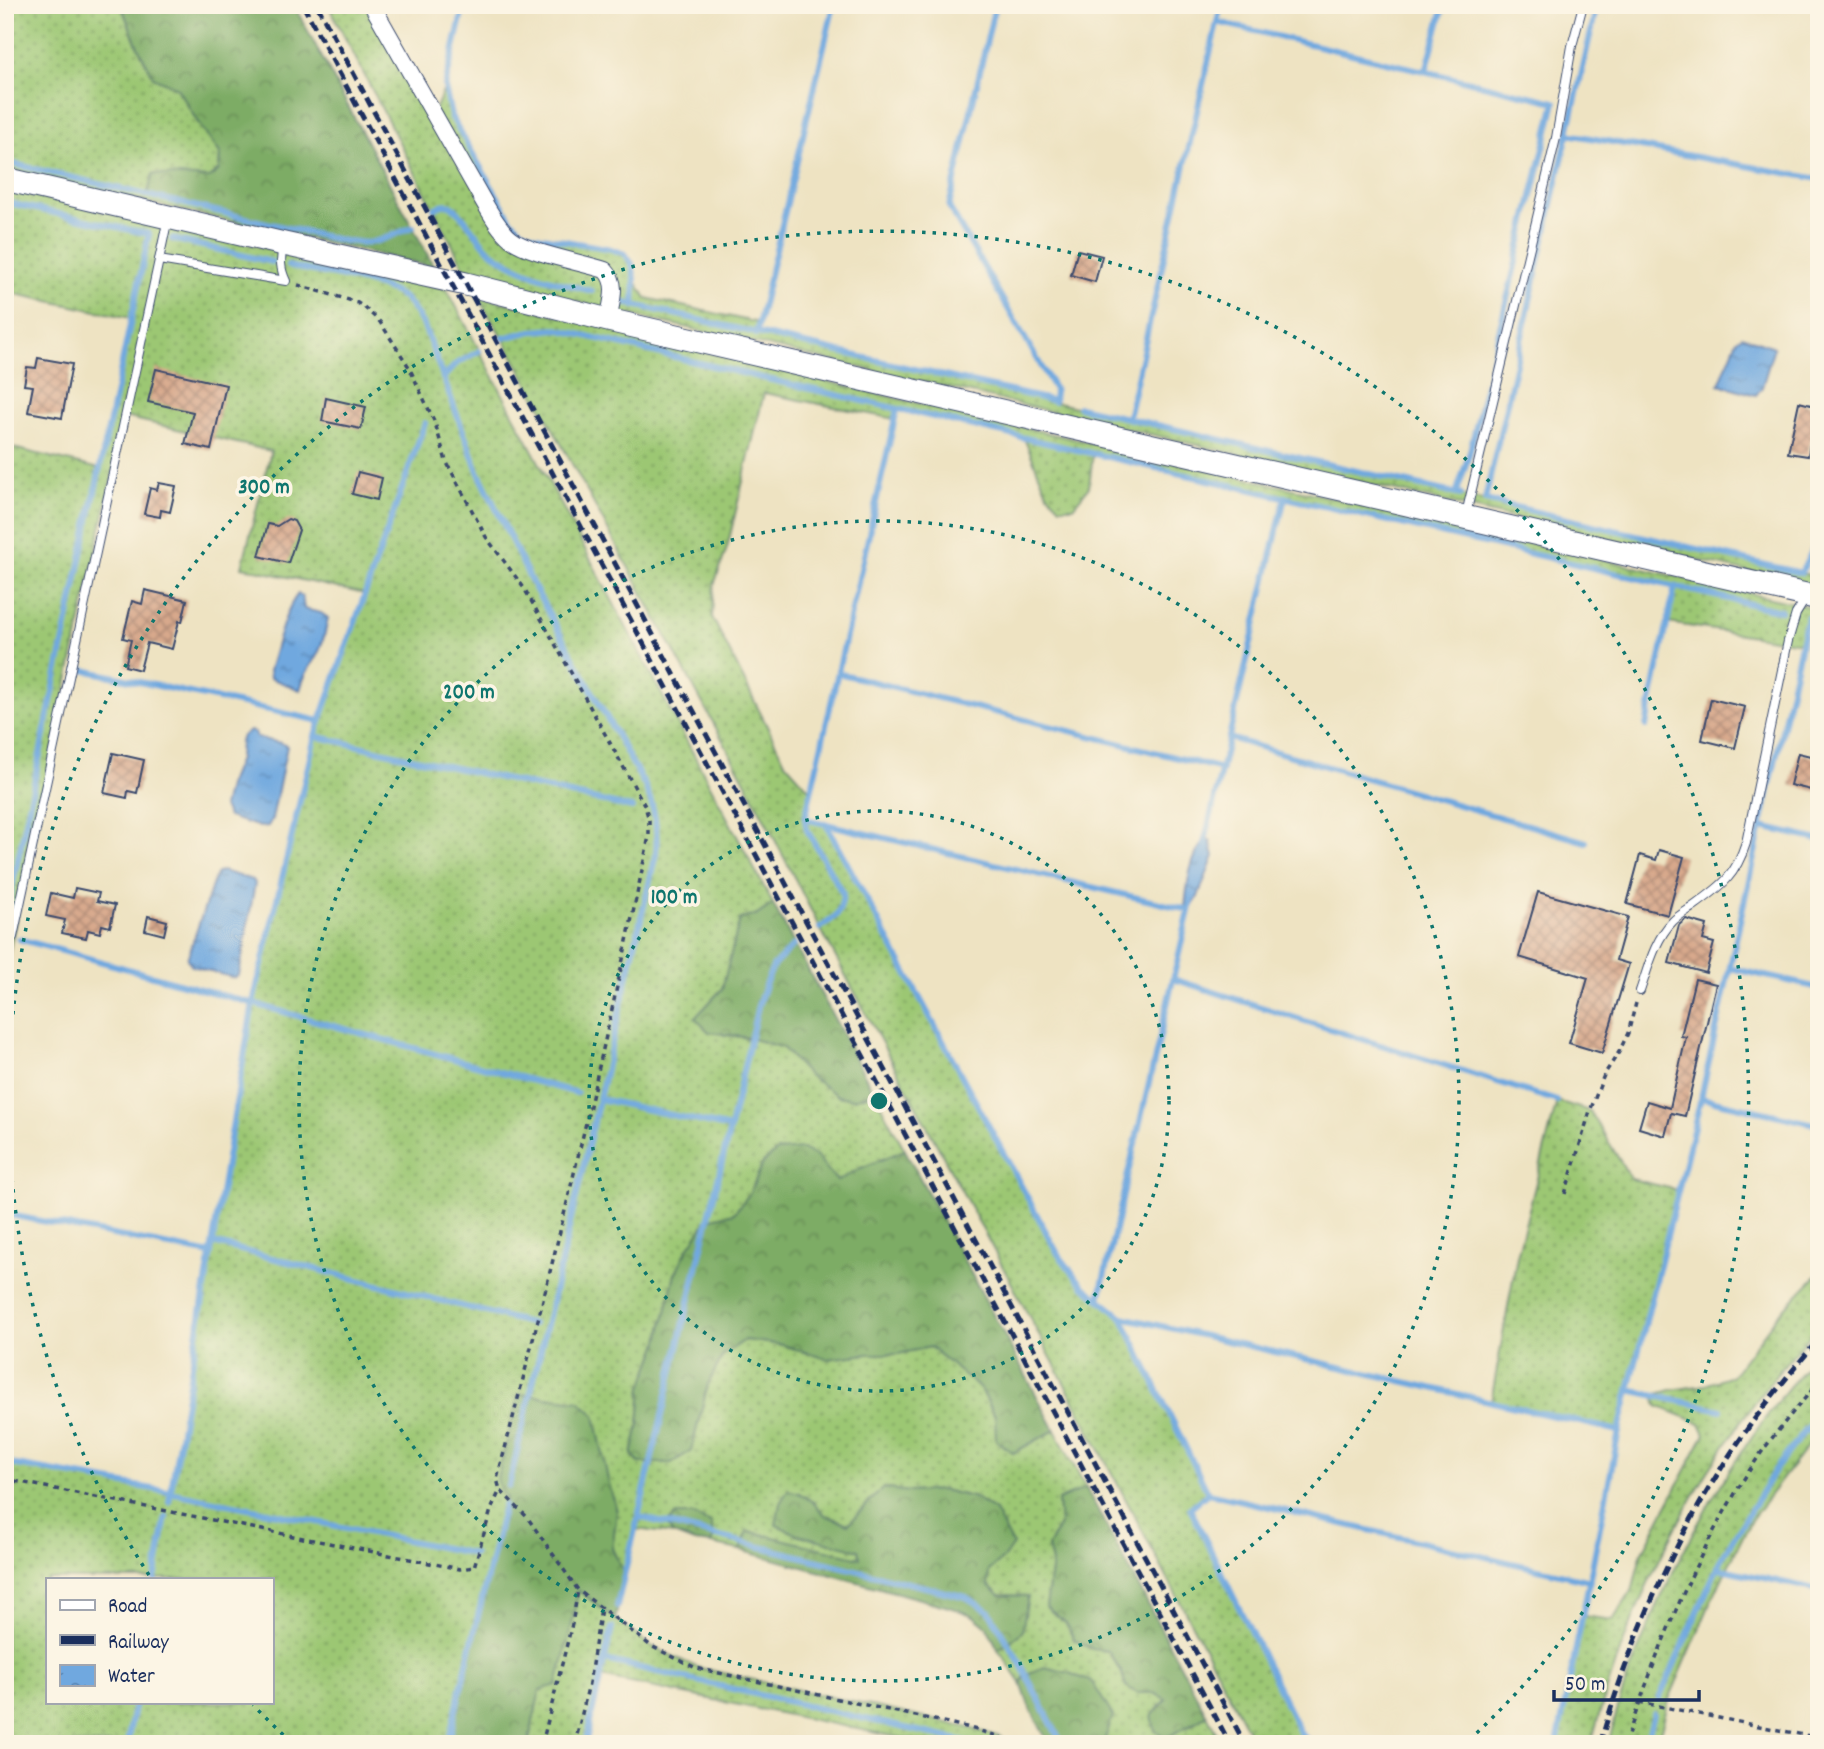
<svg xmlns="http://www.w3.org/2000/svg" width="1824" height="1749" viewBox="0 0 1824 1749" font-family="Dekko,sans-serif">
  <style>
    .grass { fill: url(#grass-dots); stroke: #5c7b68; stroke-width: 2; fill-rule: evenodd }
    .forest { fill: url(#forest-crowns); stroke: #4c6e62; stroke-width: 2 }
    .water { fill: url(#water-ripples); stroke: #466c9e; stroke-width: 2 }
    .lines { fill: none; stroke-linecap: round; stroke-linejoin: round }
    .stream { stroke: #70a8df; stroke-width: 6 }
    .building { fill: url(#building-cross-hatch) }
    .lane-casing { stroke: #3b4a6d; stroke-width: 10 }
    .street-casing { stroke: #3b4a6d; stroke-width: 18 }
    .secondary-casing { stroke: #3b4a6d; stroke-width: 25 }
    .path { stroke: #3b4a6d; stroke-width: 3.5; stroke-dasharray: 5 5; stroke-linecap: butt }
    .lane { stroke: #fff; stroke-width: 8 }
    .street { stroke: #fff; stroke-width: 16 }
    .secondary { stroke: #fff; stroke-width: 23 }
    .rail { stroke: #1b2f5e; stroke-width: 5; stroke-dasharray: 10 5; stroke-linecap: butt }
    .ring { fill: none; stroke: #0f766e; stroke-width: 3.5; stroke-dasharray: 3.5 7 }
    .centre { fill: #0f766e; stroke: #fcf5e5; stroke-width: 3.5 }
    .ring-label { font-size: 21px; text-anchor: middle; font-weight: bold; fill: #0f766e; stroke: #fcf5e5; stroke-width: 7; stroke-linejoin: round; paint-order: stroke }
  </style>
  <defs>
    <pattern id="grass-dots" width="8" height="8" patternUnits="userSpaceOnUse" patternTransform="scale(1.75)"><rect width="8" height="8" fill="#9cc773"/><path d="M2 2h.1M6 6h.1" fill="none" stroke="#7ea262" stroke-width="1.8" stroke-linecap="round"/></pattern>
    <pattern id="forest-crowns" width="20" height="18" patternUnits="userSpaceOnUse" patternTransform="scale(1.75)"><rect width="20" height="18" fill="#7dac65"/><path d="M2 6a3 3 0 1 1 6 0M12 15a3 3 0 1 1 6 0" fill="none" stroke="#668c56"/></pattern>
    <pattern id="water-ripples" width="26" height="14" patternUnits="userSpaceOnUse" patternTransform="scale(1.75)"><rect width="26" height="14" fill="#70a8df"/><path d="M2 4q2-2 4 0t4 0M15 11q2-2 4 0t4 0" fill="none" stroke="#5b89b8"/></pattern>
    <pattern id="building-cross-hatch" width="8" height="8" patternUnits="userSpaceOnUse" patternTransform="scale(1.75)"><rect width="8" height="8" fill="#d8a98c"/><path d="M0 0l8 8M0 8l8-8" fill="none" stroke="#ae8a76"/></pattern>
  </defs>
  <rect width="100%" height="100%" fill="#fcf5e5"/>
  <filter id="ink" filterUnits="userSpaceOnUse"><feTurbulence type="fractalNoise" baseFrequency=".0143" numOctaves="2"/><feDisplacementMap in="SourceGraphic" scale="14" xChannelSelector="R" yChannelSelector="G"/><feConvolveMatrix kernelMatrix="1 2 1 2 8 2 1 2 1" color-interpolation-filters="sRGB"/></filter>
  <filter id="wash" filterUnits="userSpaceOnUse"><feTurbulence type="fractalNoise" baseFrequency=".00686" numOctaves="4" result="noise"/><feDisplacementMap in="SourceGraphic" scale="28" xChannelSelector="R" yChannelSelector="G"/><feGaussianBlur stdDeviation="1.57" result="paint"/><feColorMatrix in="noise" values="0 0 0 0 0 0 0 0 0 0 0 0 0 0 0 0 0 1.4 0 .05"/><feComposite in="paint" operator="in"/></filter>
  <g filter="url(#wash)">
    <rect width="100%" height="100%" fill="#eee3c2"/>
    <g class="grass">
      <path d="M5,5H121L138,47L177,88L200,126L220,153L219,170L209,178L237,216L235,222L5,170Z"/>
      <path d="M328,5H372L434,112L445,87L451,116L511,220L522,230L536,236L611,249L625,254L632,264L635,280L646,298L759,323L757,334L1814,576L1819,566V588L610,310L467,273Z"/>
      <path d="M5,189L447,289L773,904L757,915L740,919L722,989L695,1018L724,1035L750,1038L783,1048L808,1075L853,1099L874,1093L905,1150L861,1168L836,1182L817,1157L763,1163L750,1193L734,1213L688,1248L675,1274L658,1345L642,1387L639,1425L632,1455L639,1463H671L691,1451L708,1384L723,1355L745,1340L783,1345L827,1359L868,1354H898L930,1347L981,1389L1013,1453L1055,1430L1086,1488L1058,1500L1060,1525L1048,1546L1052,1563L1046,1607L1066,1623L1074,1640L1093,1649L1108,1651L1121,1671L1126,1686L1137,1693H1154L1166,1699L1187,1728L1207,1715L1222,1744H1103C1110,1722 1103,1701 1091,1682L1026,1674L1021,1683L998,1649L1008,1643L1028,1596L999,1595L988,1585L989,1571L1003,1559L995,1511L975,1498L943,1490L909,1492L883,1488L848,1524L825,1515L813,1502L799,1493L860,1550V1559L748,1531L740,1550L711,1544L714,1536L667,1524L673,1534L636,1529L625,1575L612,1549L617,1511L608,1480L579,1401L520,1394L506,1497L448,1744H5V1463L170,1492L253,1003L315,736L365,594L242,567L271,451L125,417L5,971V446L100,469L131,318L5,292ZM47,1579H271V1702H47Z"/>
      <path d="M477,296L899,399L1819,609V620L1807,618L1801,643L1667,623L1674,586L1093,453L1089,487L1073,507H1060L1047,493L1024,438L897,409L895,419L764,393L727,548L714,585L712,617L785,762L811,791L805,818L826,824L1058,1254L1084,1287L1122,1317L1208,1493L1190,1509L1301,1734L1313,1744H1255L1012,1284L820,928L746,783L541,407L503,338Z"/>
      <path d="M1557,1101L1590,1111L1631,1179L1678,1190L1619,1431L1491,1402L1517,1256Z"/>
      <path d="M1819,1273V1326C1712,1439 1630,1593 1591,1744H1557L1583,1616L1613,1620L1632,1591L1641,1555L1705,1434L1700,1423L1657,1406L1654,1395L1671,1390L1705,1385L1732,1376L1777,1316Z"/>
      <path d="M1819,1352V1431L1751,1520L1712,1599L1670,1697L1657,1744H1608C1614,1723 1619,1702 1626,1682C1671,1562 1732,1448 1819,1352Z"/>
      <path d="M578,1590L651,1646L696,1667L966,1727L1001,1737L1004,1744H931L601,1677L585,1744H528L540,1689L557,1684L572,1624Z"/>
    </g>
    <g class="forest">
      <path d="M121,5H294L434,267L235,222L237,216L147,195L153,174L209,178L219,170L220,153L200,126L177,88L153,77L138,47Z"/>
      <path d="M773,904L874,1093L853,1099L838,1096L808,1075L783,1048L750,1038L709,1032L695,1018L722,989L740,919L757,915Z"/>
      <path d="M803,1149L817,1157L837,1181L861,1168L905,1150L1055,1430L1013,1453L996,1440L995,1415L981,1389L930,1347L898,1354H868L827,1359L783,1345L745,1340L723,1355L708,1384L691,1451L671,1463H639L632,1455L639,1425L642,1387L658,1345L675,1274L688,1248L708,1219L734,1213L750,1193L763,1163L777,1151Z"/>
      <path d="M519,1394L579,1401L595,1415L608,1480L617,1512L612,1549L625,1575L615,1619L578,1590L572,1624L557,1685L540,1690L528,1744H448L506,1497L500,1490L497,1479Z"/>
      <path d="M883,1488L909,1492L943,1490L975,1498L995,1511L1013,1545L1003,1559L989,1571L988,1585L1000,1595L1028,1596L1022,1632L1008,1643L998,1649L987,1627L972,1615L949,1607L740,1550L748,1531L860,1558L859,1550L799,1535L776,1525L780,1503L788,1490L799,1493L813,1502L825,1515L848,1524Z"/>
      <path d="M1086,1488L1207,1715L1166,1738L1155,1731L1152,1716L1166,1699L1154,1693H1137L1126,1686L1121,1671L1108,1651L1093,1649L1074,1640L1066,1623L1046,1607L1052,1563L1048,1547L1060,1525L1058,1500Z"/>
      <path d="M676,1515H693L711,1523L714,1536L711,1544L694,1542L673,1534L667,1524Z"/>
      <path d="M1045,1667L1069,1673L1092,1682L1113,1716L1103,1744H1049L1029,1706L1021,1683L1026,1674Z"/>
    </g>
    <g class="water">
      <path d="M1742,336L1774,347L1762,387L1756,395L1719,384L1737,340Z"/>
      <path d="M298,594L302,596L304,609L321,613L328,618C326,629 321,651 314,660C307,672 304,676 300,690L270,678L269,670C276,650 284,610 298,594Z"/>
      <path d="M250,731L255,732L257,738L281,743L287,746L272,819L268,826L260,827L228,817L223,807L228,786L239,759L240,742L242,736Z"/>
      <path d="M1206,839L1210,840L1214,856L1197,899L1189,910L1185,909C1187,885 1189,858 1206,839Z"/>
      <path d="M222,871L252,880L255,883L239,975L234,978L192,966L187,959L216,874Z"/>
    </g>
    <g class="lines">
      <g class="stream">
        <path d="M464,5L445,87L451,116L511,220L522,230L536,236L611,249L625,254L632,264L635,280L634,306"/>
        <path d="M1597,5L1485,500L1801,573L1819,537"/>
        <path d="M1217,22L1555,102L1469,455L1456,494"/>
        <path d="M1426,71L1444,5"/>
        <path d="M1568,134L1819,179"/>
        <path d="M5,162L344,241C352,241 361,243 368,243C384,241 398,232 413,227"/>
        <path d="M434,209C439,206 444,203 449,205C460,207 479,243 492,252C521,274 558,282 592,291"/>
        <path d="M172,239L272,262"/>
        <path d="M288,266C315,272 386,282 405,299C413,307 418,317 424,326L478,471L533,585L645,786C655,809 658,828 656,854L509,1486"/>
        <path d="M621,302L1054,401L1055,390L949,207L995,5"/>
        <path d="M756,334L834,5"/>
        <path d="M503,338L532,331L557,329L767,379L1781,611"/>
        <path d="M443,378L456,364L479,351"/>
        <path d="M1079,407L1461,495"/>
        <path d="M1128,418L1221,5"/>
        <path d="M79,669L320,721"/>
        <path d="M838,673L1222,769"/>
        <path d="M1646,726L1675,586"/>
        <path d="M315,736L632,808"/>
        <path d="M1229,738L1586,842"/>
        <path d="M805,819L1189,910"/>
        <path d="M826,824L1058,1254L1084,1287L1122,1317L1208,1493L1190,1508L1301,1734L1313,1744"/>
        <path d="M1762,827L1819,840"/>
        <path d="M1204,844L1285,497"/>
        <path d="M5,921L149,234L9,203"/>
        <path d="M820,928C836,917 841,914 843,894L807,830L805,819L897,409"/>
        <path d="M19,939L577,1093"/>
        <path d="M1730,968L1819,988"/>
        <path d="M1173,979L1557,1101"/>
        <path d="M1701,1098L1819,1125"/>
        <path d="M600,1099L730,1128L617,1606"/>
        <path d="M730,1128L758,1006L766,982L774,965L794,945"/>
        <path d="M5,1214L211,1254"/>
        <path d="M213,1243L533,1324"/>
        <path d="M1099,1299L1191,902"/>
        <path d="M1122,1317L1619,1431"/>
        <path d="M1629,1390L1721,1410"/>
        <path d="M1804,1430L1819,1433"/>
        <path d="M5,1463L170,1492L474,1554"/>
        <path d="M1208,1493L1590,1581"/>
        <path d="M169,1502L253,1003L315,736L425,423"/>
        <path d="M639,1517L966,1597L989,1611L1019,1661L1062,1744"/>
        <path d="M1717,1568L1819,1590"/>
        <path d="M155,1579L166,1516"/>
        <path d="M605,1660L976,1744"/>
        <path d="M1659,1699L1721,1559L1775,1470L1819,1412"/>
        <path d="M127,1744L135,1702"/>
        <path d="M448,1744L504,1505"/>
        <path d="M585,1744L612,1628"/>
        <path d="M1557,1744L1619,1431L1701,1098L1807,617L1819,620"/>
        <path d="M1646,1744L1654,1714"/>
      </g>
    </g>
    <g id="blocks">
      <g class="building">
        <path d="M1078,250L1102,256L1095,282L1071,275Z"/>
        <path d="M38,358L72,364L62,418L28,412L33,386L24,385L27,367L36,368Z"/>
        <path d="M156,369L226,385L211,450L185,444L193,412L148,402Z"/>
        <path d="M326,398L366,407L361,429L322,421Z"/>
        <path d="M1799,402L1819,407V424L1816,438H1811L1808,456L1788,453Z"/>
        <path d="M358,472L382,478L377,500L352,494Z"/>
        <path d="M159,483L176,486L170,512L161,510L160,517L144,514L150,488L157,490Z"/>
        <path d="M288,519L294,521L299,530L288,563L259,556L268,524L277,526Z"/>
        <path d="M145,590L187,600L182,622L179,621L172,649L147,643L140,670L125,666L131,640L123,638L132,601L142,604Z"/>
        <path d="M1711,699L1745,707L1735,748L1702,740Z"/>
        <path d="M113,753L144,760L137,793L128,791L127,798L104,793Z"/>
        <path d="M1798,753L1819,758V792L1790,785Z"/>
        <path d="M1659,850L1684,857L1668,915L1627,904L1640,855L1656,860Z"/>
        <path d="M75,888L99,893L97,901L115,905L110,927L102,925L100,933L88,930L86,938L62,933L65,920L46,916L51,893L73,898Z"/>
        <path d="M1538,892L1628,917L1616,960L1629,964L1602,1053L1569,1043L1588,978L1519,957Z"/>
        <path d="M148,916L167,921L164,935L145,930Z"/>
        <path d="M1686,919L1707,925L1703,940L1714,943L1706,973L1669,963L1679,925Z"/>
        <path d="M1695,979L1716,984L1685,1116L1671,1113L1665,1136L1639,1128L1647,1101L1670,1108L1686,1037L1681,1036Z"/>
      </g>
    </g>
  </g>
  <g filter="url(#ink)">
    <use href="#blocks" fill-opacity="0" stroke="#3b4a6d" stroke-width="2"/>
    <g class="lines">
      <defs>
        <g id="lane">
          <path d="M159,260L168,218"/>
          <path d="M1466,514L1556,138L1572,46L1583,5"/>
          <path d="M13,937L159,260L286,281C280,269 280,260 283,247"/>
          <path d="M1640,991C1648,968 1655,939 1673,921C1678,916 1685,912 1691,908C1720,887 1735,878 1746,843L1788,641L1796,614L1806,598"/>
        </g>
        <path id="street" d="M372,5L485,204C492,216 500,230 511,239C528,253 581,262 605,270C619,284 611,303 608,320"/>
        <path id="secondary" d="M5,179L284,244L466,284L608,320L1061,425L1819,598"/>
      </defs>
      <use href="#lane" class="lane-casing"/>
      <use href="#street" class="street-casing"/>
      <use href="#secondary" class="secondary-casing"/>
      <g class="path">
        <path d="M298,285L356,302L364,307L380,322L409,367L435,423L446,461L486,537L524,588L645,806L649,820V836C605,1052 553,1266 497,1479L500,1490L527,1517L578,1590L651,1646L696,1668L966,1727L1001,1737"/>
        <path d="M1814,577L1819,566"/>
        <path d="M5,971L10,950"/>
        <path d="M1565,1194L1590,1111L1604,1075L1619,1052L1628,1033L1636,1003"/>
        <path d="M5,1479L460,1569L474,1567L491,1510L500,1490"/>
        <path d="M1639,1702L1819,1738"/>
        <path d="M542,1744L572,1624L578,1590"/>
        <path d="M575,1744L589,1683L601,1608"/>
        <path d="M1625,1744C1660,1642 1700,1542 1761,1453C1779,1428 1799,1405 1819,1382"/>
      </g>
      <use href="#lane" class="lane"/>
      <use href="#street" class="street"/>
      <use href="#secondary" class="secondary"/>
      <g class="rail">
        <path d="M303,5L1230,1744"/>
        <path d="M317,5L1245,1744"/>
        <path d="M1600,1744C1631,1638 1675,1536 1737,1444C1762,1407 1790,1373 1819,1339"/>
      </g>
    </g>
  </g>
  <g class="ring">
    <circle cx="879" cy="1101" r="290"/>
    <circle cx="879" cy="1101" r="580"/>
    <path d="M291 1742A870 870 0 0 1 253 1705M149 1575A870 870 0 1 1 1467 1742"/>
  </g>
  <circle cx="879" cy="1101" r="10" class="centre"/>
  <g class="ring-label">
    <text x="264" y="493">300 m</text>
    <text x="469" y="698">200 m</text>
    <text x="674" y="903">100 m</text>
  </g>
  <rect width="1824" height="1749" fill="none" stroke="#fcf5e5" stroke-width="28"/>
  <rect x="46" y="1578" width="228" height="126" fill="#fcf5e5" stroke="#a2a6af" stroke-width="2"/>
  <rect x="60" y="1600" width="35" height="10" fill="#ffffff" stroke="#a2a6af" stroke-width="2"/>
  <text x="108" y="1612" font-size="21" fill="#1b2f5e">Road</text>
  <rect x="60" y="1635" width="35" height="10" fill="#1b2f5e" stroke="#a2a6af" stroke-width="2"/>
  <text x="108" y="1648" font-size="21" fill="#1b2f5e">Railway</text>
  <rect x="60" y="1665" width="35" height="21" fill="url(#water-ripples)" stroke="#a2a6af" stroke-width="2"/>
  <text x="108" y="1682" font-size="21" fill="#1b2f5e">Water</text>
  <path d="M1554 1690v10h145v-10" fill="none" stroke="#1b2f5e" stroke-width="3.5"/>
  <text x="1565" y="1690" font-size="21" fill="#1b2f5e" stroke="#fcf5e5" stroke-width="5" paint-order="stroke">50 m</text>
</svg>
